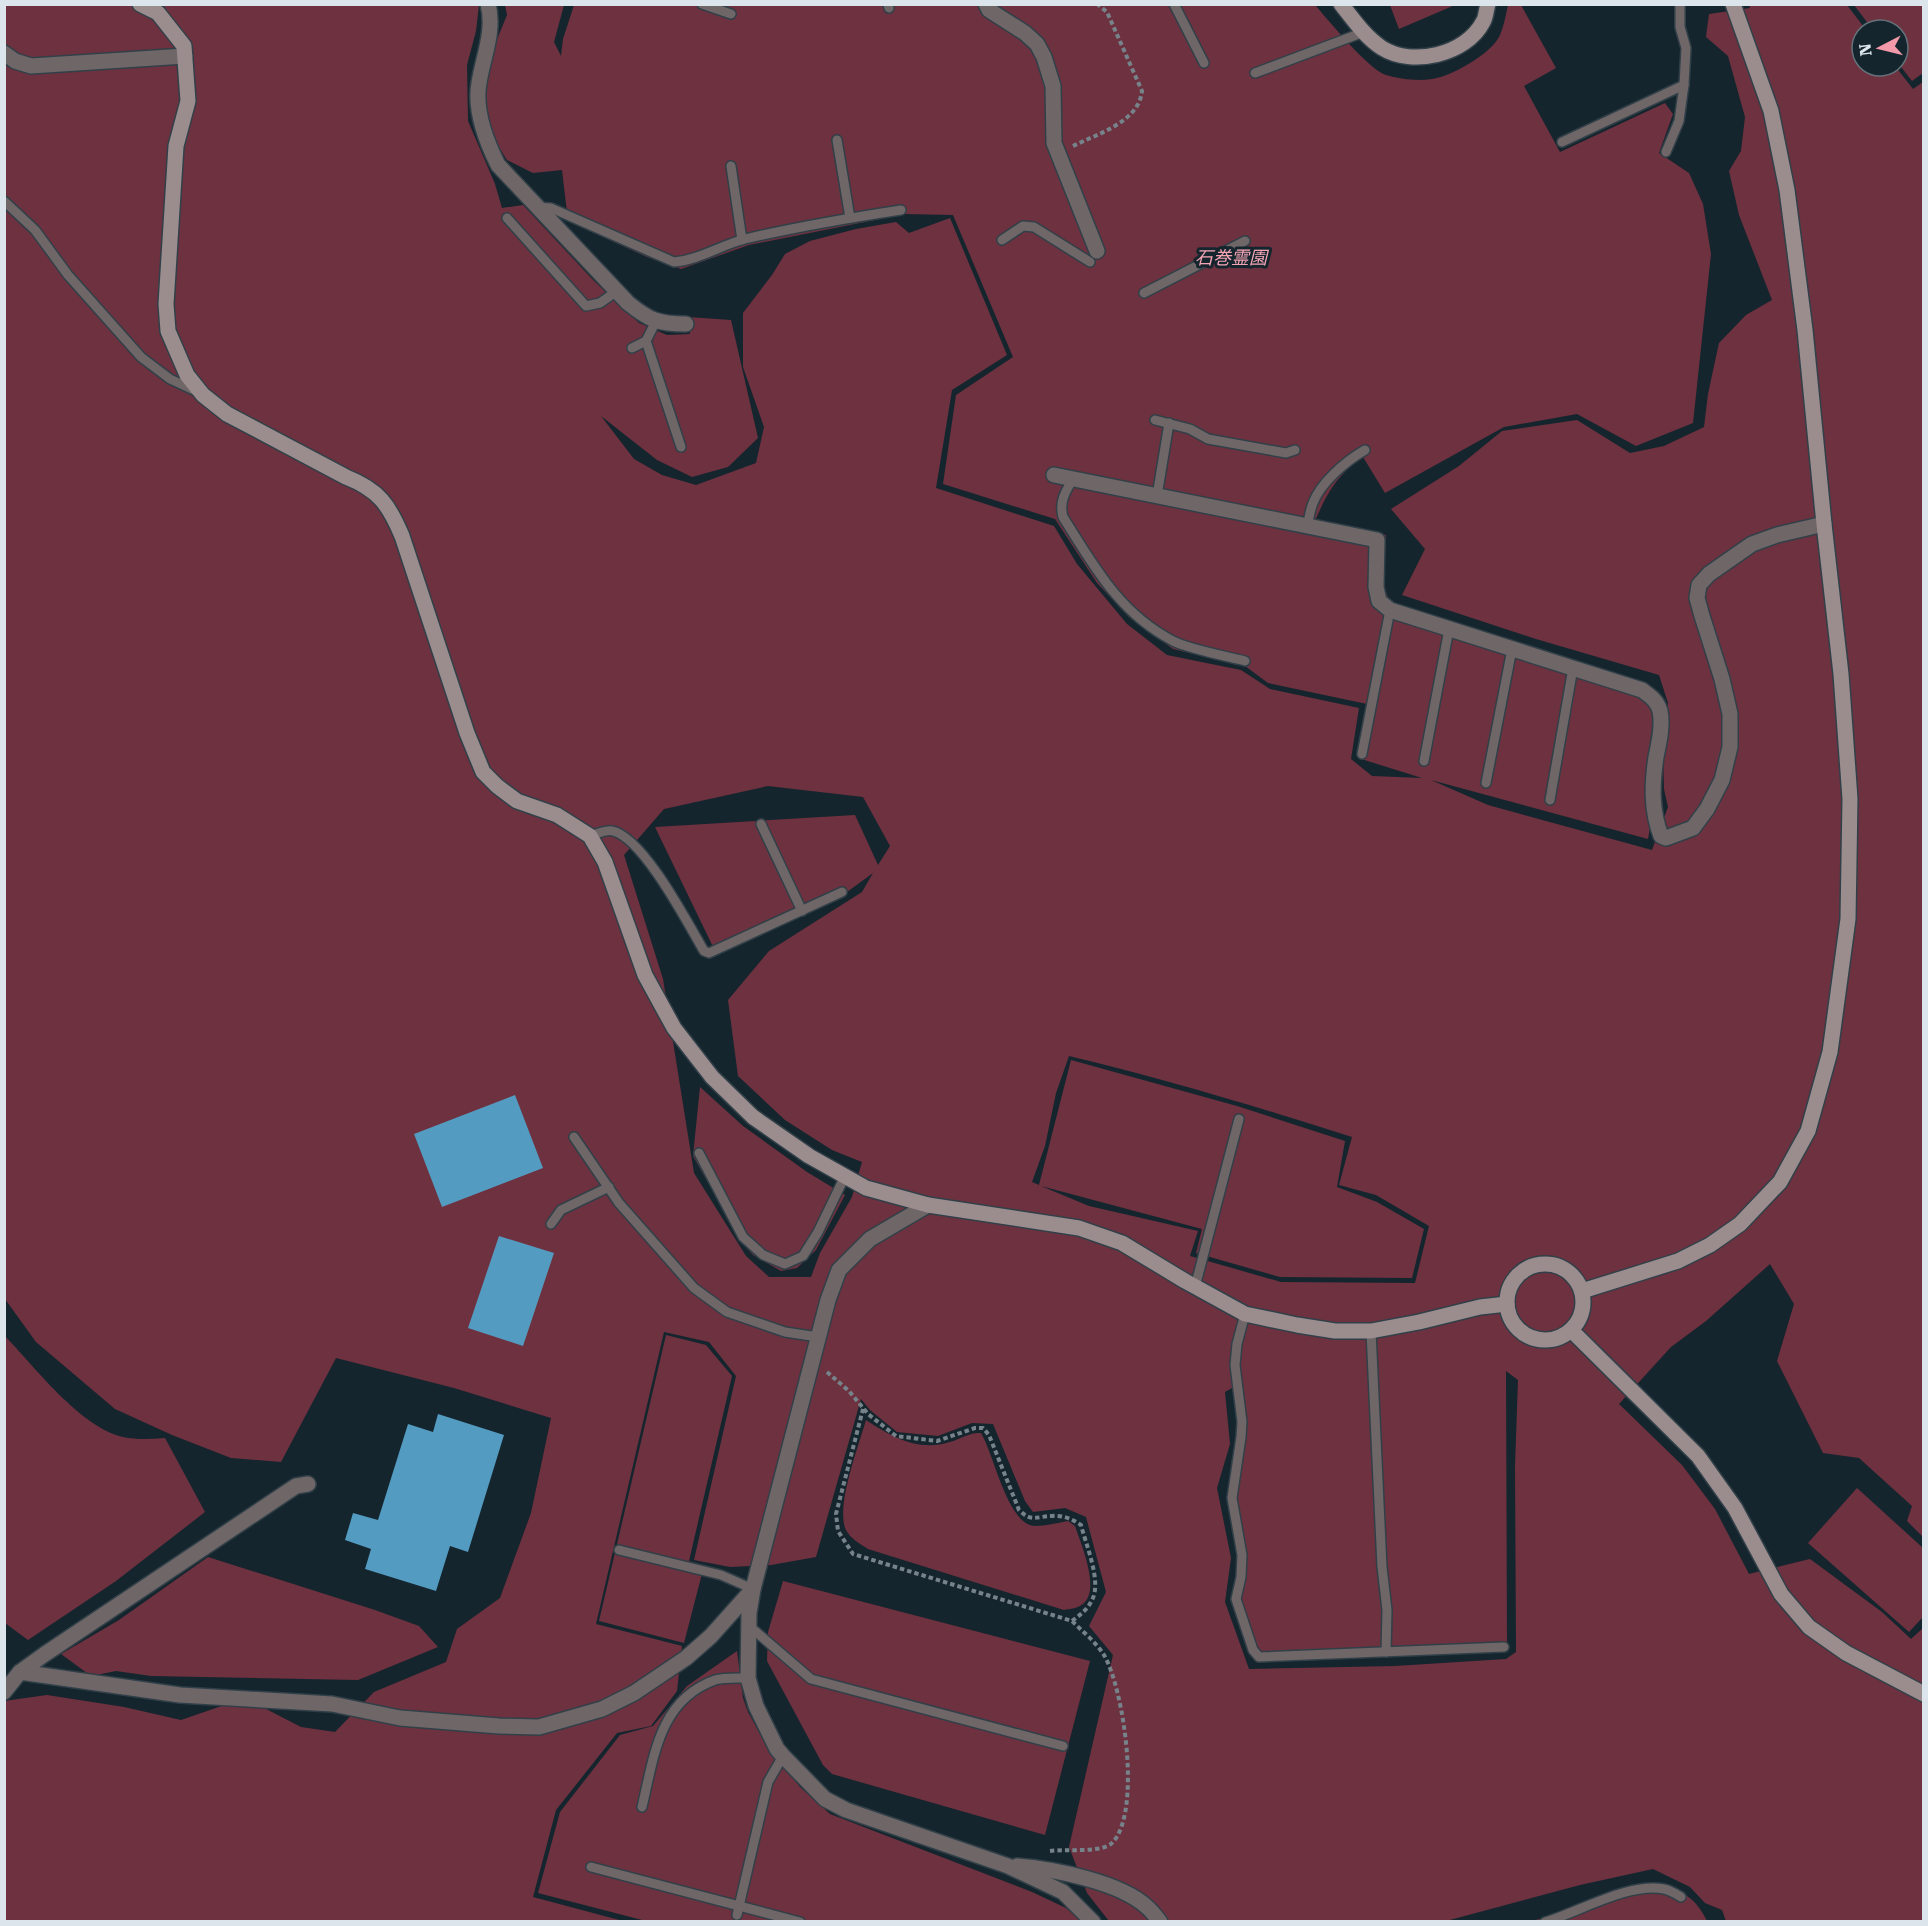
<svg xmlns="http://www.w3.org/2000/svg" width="1928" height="1926" viewBox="0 0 1928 1926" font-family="'Roboto Serif','Noto Sans JP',serif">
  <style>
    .green { fill: #6e313f; fill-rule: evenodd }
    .building { fill: #539bc0 }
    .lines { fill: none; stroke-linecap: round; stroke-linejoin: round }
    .lane-casing { stroke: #314048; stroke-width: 12 }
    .street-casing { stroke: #314048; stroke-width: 18 }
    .secondary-casing { stroke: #314048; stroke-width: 18 }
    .path { stroke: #76838a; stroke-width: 4; stroke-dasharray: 4.5 3; stroke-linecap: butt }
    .lane { stroke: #6f6667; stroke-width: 9 }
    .street { stroke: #6f6667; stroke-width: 15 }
    .secondary { stroke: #9b8c8e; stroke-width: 15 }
    .labels { text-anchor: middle; stroke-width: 6; stroke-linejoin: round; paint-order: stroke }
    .park-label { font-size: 18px; font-style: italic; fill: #f4a4b3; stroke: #15252e }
  </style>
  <rect width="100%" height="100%" fill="#15252e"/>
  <g class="green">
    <path d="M5,5H479L476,31L467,65L468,121L495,184L502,208L523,205L594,281L639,323L667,335L690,334L688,317L731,320L758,438L728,467L692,477L657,460L601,416L634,459L662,475L696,485L756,463L764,427L743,367V313L772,275L785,254L810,241L856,229L896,222L909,233L950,218L1007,355L952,390L936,488L1054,526L1077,564L1127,624L1167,655L1241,670L1270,689L1359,708L1351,759L1372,776L1422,778L1358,758L1367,704L1268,683L1245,666L1173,649L1130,618L1097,583L1055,519L943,484L956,395L1013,357L953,215L905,214L749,245L681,269L647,257L568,221L562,170L533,173L507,160L492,136L484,91L491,54L507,15L505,5H564L554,42L561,56L563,39L574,5H1315C1329,21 1368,69 1386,75C1402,80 1425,82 1441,77C1459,71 1492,53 1500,35C1504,26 1506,14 1508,5H1521L1556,68L1524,86L1560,152L1665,103L1673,114L1659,153L1689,173L1703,204L1711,254L1693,423L1636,446L1577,414L1504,427L1385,493L1363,457C1337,475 1327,493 1315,521L1386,535L1383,585L1390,602L1639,681L1659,692L1667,713L1668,703L1659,675L1536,639L1402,595L1425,549L1391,509L1459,466L1502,431L1577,420L1630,453L1664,446L1704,427L1708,394L1719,343L1746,315L1772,300L1739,215L1729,171L1741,151L1745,117L1728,56L1706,37L1709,14L1750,8L1749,5H1847L1866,30H1862V66H1895L1913,89L1923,82V1537L1907,1521L1912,1506L1859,1458L1823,1453L1777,1361L1794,1304L1770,1264L1706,1321L1671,1347L1619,1404L1682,1465L1715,1509L1749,1574L1810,1559L1882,1612L1911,1639L1923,1628V1921H1726L1722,1910L1705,1903L1690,1887L1653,1869L1580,1885L1446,1921H1109L1087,1893L1069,1847L1113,1655L1089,1626L1106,1592L1086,1517L1065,1508L1033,1512L1025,1501L993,1424L972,1423L938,1436L897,1432L870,1410L861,1399L816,1557L771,1565L730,1567L694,1560L736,1376L709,1342L664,1332L596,1624L682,1646L677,1691L651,1726L617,1733L556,1810L533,1897L623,1921H5L4,1701L47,1695L124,1707L181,1720L245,1698L301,1727L335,1732L374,1692L446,1662L457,1629L500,1598L531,1513L551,1418L454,1388L336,1358L281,1462L231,1458L172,1435L115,1409L36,1342L5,1299ZM1663,754L1664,789L1668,807L1652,850L1488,805L1431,780L1648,839ZM768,786L863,797L890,846L878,865L855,815L655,827L717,955L847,892L873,873L862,892L769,951L728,1000L738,1076L785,1120L832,1150L862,1162L852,1197L820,1253L811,1277H769L746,1256L694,1173L663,979L624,855L664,809ZM1069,1056C1165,1079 1258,1107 1352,1137L1339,1185L1376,1195L1429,1226L1415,1283L1281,1282L1190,1256L1198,1231L1089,1206L1041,1186L1202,1229L1196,1253L1280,1277L1412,1278L1424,1229L1377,1202L1337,1187L1345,1141L1237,1106L1071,1060L1039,1185L1032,1182L1045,1146L1056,1093ZM1506,1371L1518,1380L1515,1466L1516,1652L1506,1659L1395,1666L1249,1669L1225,1602L1231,1558L1217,1488L1230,1444L1225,1392L1232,1388L1236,1412L1237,1440L1231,1464L1228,1502L1238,1548L1236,1576L1231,1601L1249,1653L1256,1662L1507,1652Z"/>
    <path d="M1390,5H1455L1399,29Z"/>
    <path d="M1854,5H1923V73L1912,81L1898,63V30H1873Z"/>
    <path d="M700,1087L743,1126L807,1172L845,1195L816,1250L797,1268L781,1271L753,1255L743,1244L693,1156Z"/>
    <path d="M4,1335C34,1366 80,1427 123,1437C137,1440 151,1439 165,1438L205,1512L116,1581L28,1640L5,1623Z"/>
    <path d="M666,1335L706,1345L732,1376L689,1561L704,1566L684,1643L599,1621Z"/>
    <path d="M866,1420C892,1437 918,1452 950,1442C960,1439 970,1432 981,1433C994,1454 1007,1523 1034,1526C1045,1526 1057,1523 1068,1521L1075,1526C1081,1544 1101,1590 1083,1604C1078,1608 1070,1609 1064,1610L868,1549C860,1544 850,1538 846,1530C835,1507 859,1445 866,1420Z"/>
    <path d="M1857,1488L1923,1548V1617L1909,1632L1808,1543Z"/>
    <path d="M208,1557L375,1610L419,1626L438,1647L358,1680L151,1676L116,1671L91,1676L61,1654L119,1620Z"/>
    <path d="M783,1581L1090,1661L1045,1835L832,1774L823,1765L767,1661L768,1632Z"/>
    <path d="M737,1651L743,1698L748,1712L766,1745L800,1787L830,1814L1032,1892L1066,1908L1081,1921H646L538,1893L560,1812L620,1735L653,1726L687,1686Z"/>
    <path d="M1663,1883C1685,1894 1696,1898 1707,1921L1528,1922L1558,1914L1599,1896L1636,1886Z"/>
  </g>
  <g class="building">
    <path d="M515,1095L543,1168L442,1207L414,1134Z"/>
    <path d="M499,1236L554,1253L523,1346L468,1328Z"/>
    <path d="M438,1414L504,1435L468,1552L450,1546L436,1591L365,1569L371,1549L345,1540L353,1513L378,1520L408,1424L433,1432Z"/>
  </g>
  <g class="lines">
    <defs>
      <g id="lane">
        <path d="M702,4L731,14"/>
        <path d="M888,4L889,8"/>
        <path d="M1174,4L1204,63"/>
        <path d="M1255,73L1364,32"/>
        <path d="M837,140L850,218"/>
        <path d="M1562,142L1684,85"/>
        <path d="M1666,152L1679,121L1684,85L1686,48L1680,27V4"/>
        <path d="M731,166L742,240"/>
        <path d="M4,201L35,230L68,275L141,357L170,379L198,392"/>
        <path d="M537,207L551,208L674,262C699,260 721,245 745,239C796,227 849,218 901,210"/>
        <path d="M507,218L586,306L600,303L617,291"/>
        <path d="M1002,240L1023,226L1034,227L1090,262"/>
        <path d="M1144,293L1245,241"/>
        <path d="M646,341L681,447"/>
        <path d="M632,348L646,341L656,321"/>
        <path d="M1155,420L1190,429L1208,439L1286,453L1295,450"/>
        <path d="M1073,479C1065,492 1059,502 1063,517C1094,566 1119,613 1173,641C1189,649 1225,656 1245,661"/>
        <path d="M1157,496L1169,423"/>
        <path d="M1307,526C1309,519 1310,510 1313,503C1321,482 1346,461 1365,450"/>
        <path d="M1362,754L1390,610"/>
        <path d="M1424,761L1449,629"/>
        <path d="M1486,783L1512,649"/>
        <path d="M1550,800L1573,668"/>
        <path d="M761,824L802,911"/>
        <path d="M590,836C597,834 606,829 613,831C644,839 687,922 704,951L709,953L842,892"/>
        <path d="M574,1137L619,1203L694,1288L727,1312L785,1332L818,1337"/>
        <path d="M699,1153L743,1237L763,1255L785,1264L803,1256L818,1232L845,1176"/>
        <path d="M551,1224L561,1210L609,1187"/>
        <path d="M1195,1287L1239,1119"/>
        <path d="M1245,1314L1237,1344L1235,1365L1242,1422L1241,1437L1232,1498L1242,1555L1241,1577L1236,1599L1253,1650L1259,1657L1504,1647"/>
        <path d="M1371,1331L1382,1567L1387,1610L1386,1652"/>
        <path d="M619,1550L721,1575L753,1589"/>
        <path d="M748,1625L811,1679L1063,1746"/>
        <path d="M642,1807C654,1757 659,1700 715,1680C725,1677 738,1678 748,1678"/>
        <path d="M591,1867L800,1922"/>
        <path d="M737,1915L768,1782L783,1756"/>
        <path d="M1545,1922C1579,1912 1629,1882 1664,1889C1670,1890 1676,1894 1681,1897"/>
      </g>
      <g id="street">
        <path d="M488,4C495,31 483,57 479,83C474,110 486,141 498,165L628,303C649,320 658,324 686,324"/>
        <path d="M986,4L989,10L1025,33L1037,44L1044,57L1053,86L1054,143L1097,251"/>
        <path d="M4,53L15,61L31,66L185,56"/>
        <path d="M1054,475L1377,540L1376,587L1379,601L1390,610L1642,690C1650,696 1657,700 1660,711C1663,725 1659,743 1656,757C1652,784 1651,810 1661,836L1666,838L1693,828L1707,809L1722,780L1730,747V714L1722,679L1702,616L1697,598L1699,585L1709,574L1752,544L1777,535L1824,524"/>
        <path d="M928,1205L870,1239L839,1270L828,1300L753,1589L749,1613L748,1678L756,1706L777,1749L783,1756L825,1799L846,1810L1008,1866L1063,1892L1093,1922"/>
        <path d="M20,1672L180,1695L332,1704L400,1718L499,1726L539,1727L602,1709L634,1693L686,1658L711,1636L753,1589"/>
        <path d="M4,1692L20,1672L45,1654L296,1486L308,1484"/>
        <path d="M1017,1866C1054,1869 1120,1882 1147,1907C1152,1911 1156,1917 1160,1922"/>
      </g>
      <g id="secondary">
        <path d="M140,4L158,13L184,46L188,101L176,146L166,304L168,331L187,375L203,395L227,414L346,477C379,490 389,505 402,536L467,733L483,772L497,786L517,801L557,815L590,836L605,862L645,975L674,1028L712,1077L753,1117L809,1156L866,1188L928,1205L1079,1228L1122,1243L1185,1281L1245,1314L1297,1325L1335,1331H1371L1419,1322L1480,1307L1507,1304"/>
        <path d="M1341,4C1353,19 1365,37 1382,48C1412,67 1466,55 1483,22C1486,18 1486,10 1488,4"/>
        <circle cx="1545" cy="1302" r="38"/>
        <path d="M1582,1291L1678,1261L1710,1245L1740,1224L1780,1182L1808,1131L1830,1052L1848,919L1850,799L1841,674L1824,524L1805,330L1787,190L1771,111L1733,4"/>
        <path d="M1571,1330L1698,1456L1735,1508L1781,1594L1809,1627L1846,1653L1924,1694"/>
      </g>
    </defs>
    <use href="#lane" class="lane-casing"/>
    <use href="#street" class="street-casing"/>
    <use href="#secondary" class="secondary-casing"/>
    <g class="path">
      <path d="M1073,146C1097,134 1139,122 1142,91L1107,12L1097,4"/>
      <path d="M827,1372L849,1391L868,1414L896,1436L937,1441L975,1428H983L989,1435L1019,1510C1032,1523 1037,1516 1052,1516C1063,1515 1072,1519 1081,1525C1086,1545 1102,1582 1092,1600C1088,1609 1080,1615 1072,1621L853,1554L838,1531L836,1514L863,1409"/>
      <path d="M1050,1851C1065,1849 1103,1853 1112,1843C1142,1813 1124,1689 1104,1655C1096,1642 1083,1632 1072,1621"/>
    </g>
    <use href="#lane" class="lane"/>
    <use href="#street" class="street"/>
    <use href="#secondary" class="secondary"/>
  </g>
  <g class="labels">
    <g class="park-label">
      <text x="1231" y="264">石巻霊園</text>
    </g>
  </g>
  <rect width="1928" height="1926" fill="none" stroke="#dbe5eb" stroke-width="12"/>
  <g transform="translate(1880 48) rotate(263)"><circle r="28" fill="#15252e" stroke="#64727a" stroke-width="1.5"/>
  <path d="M0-4.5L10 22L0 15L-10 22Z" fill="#f39aaa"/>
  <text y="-9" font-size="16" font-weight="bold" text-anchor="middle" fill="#dbe5eb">N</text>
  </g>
</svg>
